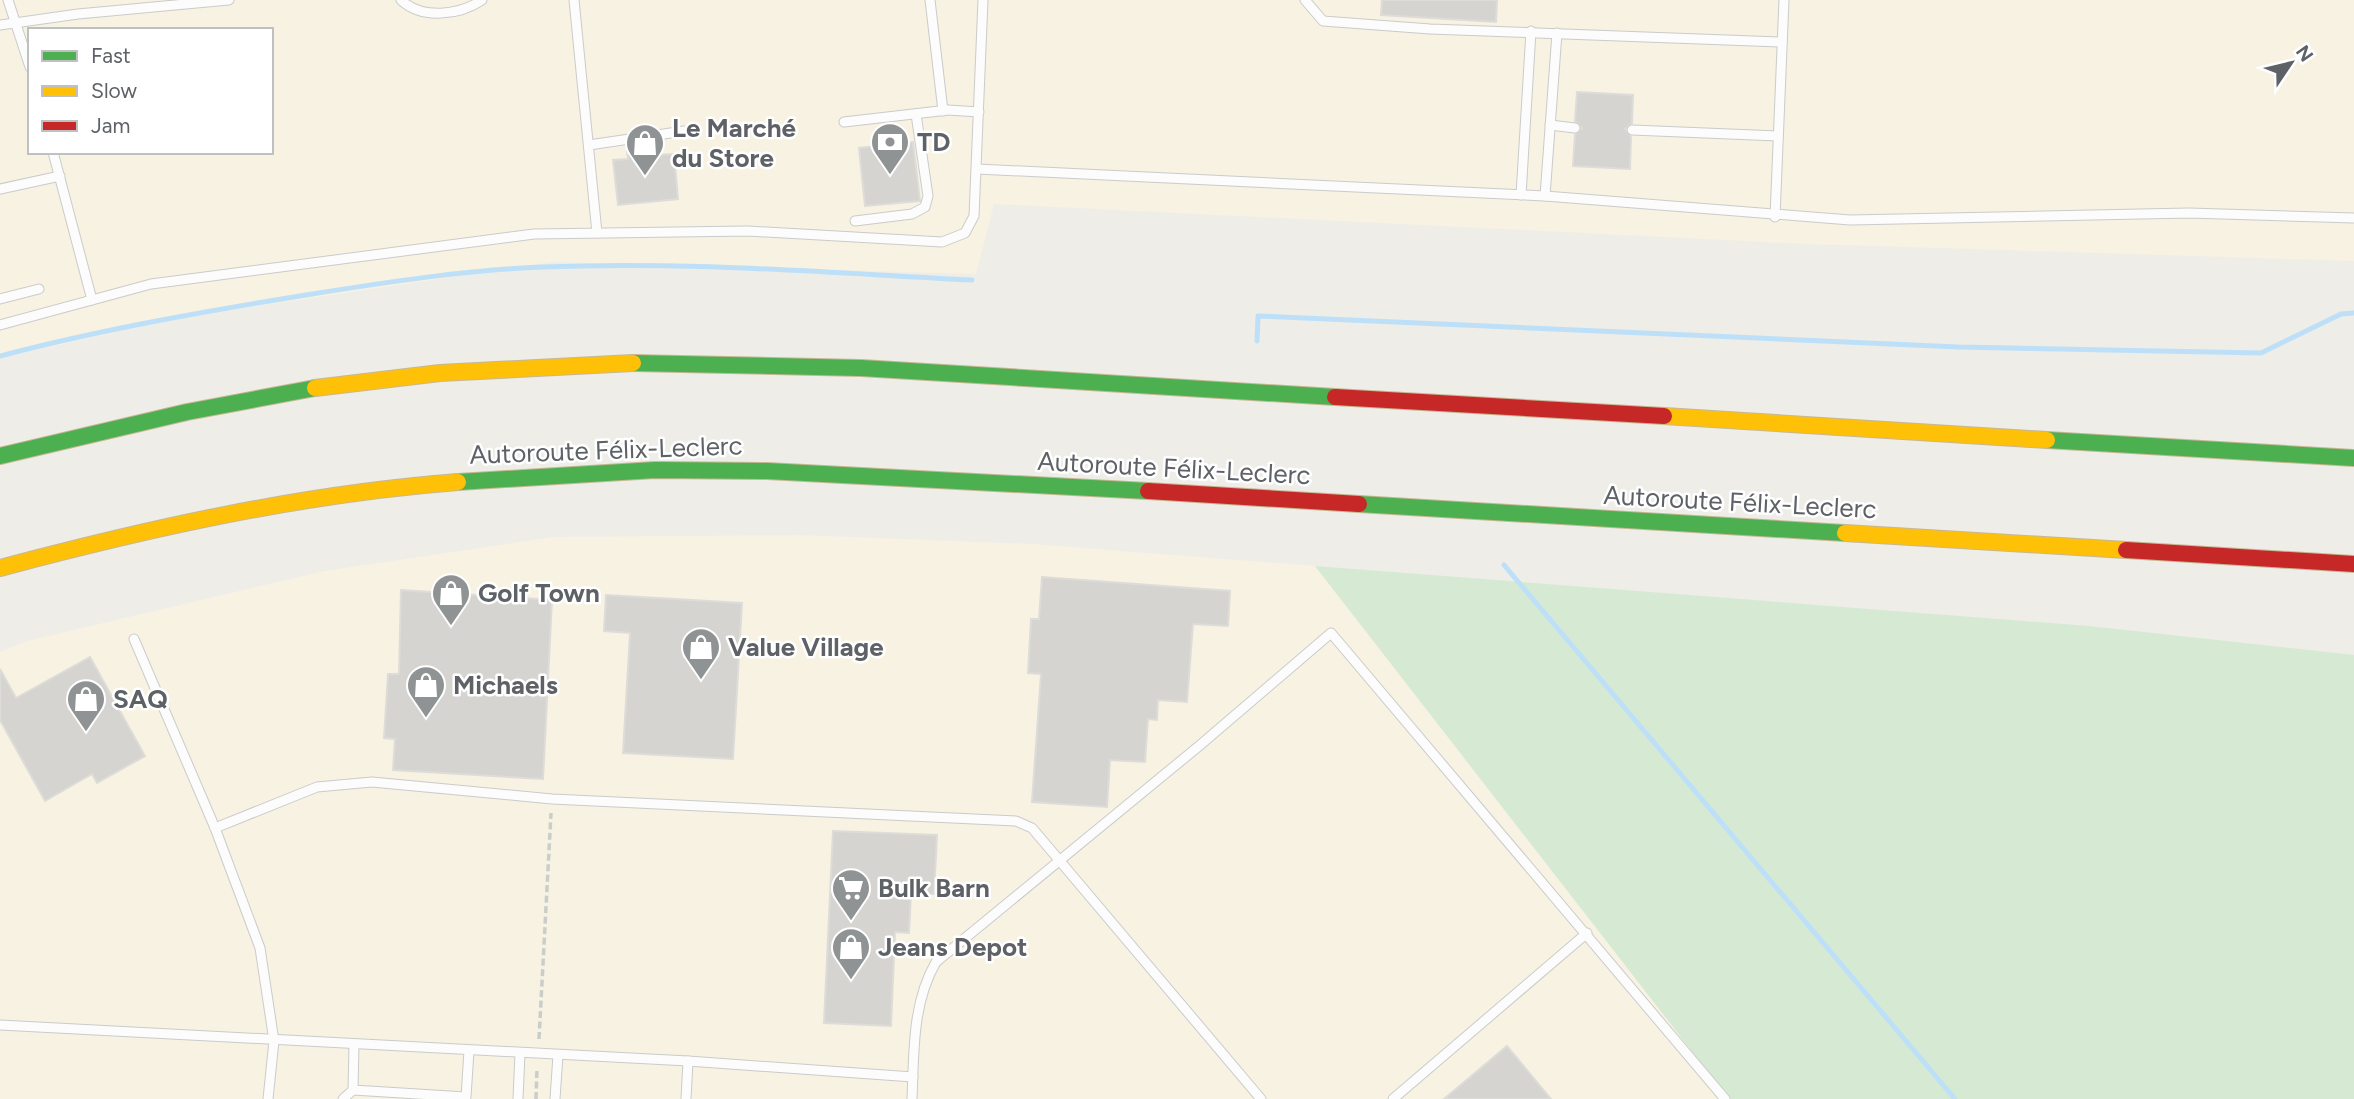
<svg xmlns="http://www.w3.org/2000/svg" width="2354" height="1099" viewBox="0 0 2354 1099" font-family="Figtree,sans-serif">
  <style>
    .commercial { fill: #f7f2e2; fill-rule: evenodd }
    .green { fill: #d6ead3 }
    .lines { fill: none; stroke-linecap: round; stroke-linejoin: round }
    .stream { stroke: #bde0f8; stroke-width: 5 }
    .building { fill: #d5d4d1; stroke: #dedcd8; stroke-width: 2 }
    .lane-casing { stroke: #cacbca; stroke-width: 11 }
    .fast-casing { stroke: #c7b794; stroke-width: 18 }
    .slow-casing { stroke: #c7b794; stroke-width: 18 }
    .jam-casing { stroke: #c7b794; stroke-width: 18 }
    .path { stroke: #cacecb; stroke-width: 3.5; stroke-dasharray: 7 3.5; stroke-linecap: butt }
    .lane { stroke: #fcfcfc; stroke-width: 9 }
    .fast { stroke: #4caf50; stroke-width: 16 }
    .slow { stroke: #ffc107; stroke-width: 16 }
    .jam { stroke: #c62828; stroke-width: 16 }
    .labels { text-anchor: middle; stroke-width: 5; stroke-linejoin: round; paint-order: stroke }
    .poi-label { font-size: 26px; font-weight: bold; fill: #5e6267; stroke: #fff; text-anchor: start }
    .street-label { font-size: 26px; fill: #5e6267; stroke: #fff }
  </style>
  <rect width="100%" height="100%" fill="#eeede8"/>
  <g class="commercial">
    <path d="M0,0H2354V261L1807,244L994,204L976,274L552,262L178,318L0,358ZM30,30H271V152H30Z"/>
    <path d="M800,535L1033,544L1315,566L1729,1099H0V652L27,641L324,571L553,537Z"/>
  </g>
  <path class="green" d="M1315,566L2089,626L2354,655V1099H1729Z"/>
  <g class="lines">
    <g class="stream">
      <path d="M1257,341L1258,316L1958,347L2261,353L2341,314L2354,313"/>
      <path d="M0,356C103,329 207,311 312,294C388,282 466,270 543,267C687,261 829,273 972,280"/>
      <path d="M1504,565L1955,1099"/>
    </g>
  </g>
  <g class="building">
    <path d="M1382,0H1497L1496,22L1381,15Z"/>
    <path d="M1577,92L1633,95L1632,123L1625,129L1631,137L1630,169L1573,166L1575,135L1582,128L1575,121Z"/>
    <path d="M913,142L920,201L865,206L859,148Z"/>
    <path d="M657,149V155L674,154L678,199L618,205L613,160L628,159L627,152Z"/>
    <path d="M1042,577L1230,591L1228,626L1193,624L1187,702L1158,700L1157,720L1148,719L1145,762L1110,760L1107,807L1032,802L1041,674L1028,673L1031,619H1039Z"/>
    <path d="M401,590L552,600L543,779L393,770L395,739L384,738L388,674H399Z"/>
    <path d="M606,595L742,603L733,759L623,753L630,633L604,631Z"/>
    <path d="M90,657L145,756L97,783L92,774L45,801L0,720V669L16,698Z"/>
    <path d="M833,831L937,835L934,894L911,893L909,933L895,932L891,1026L824,1023Z"/>
    <path d="M1507,1046L1551,1099H1444Z"/>
  </g>
  <g class="lines">
    <defs>
      <g id="lane">
        <path d="M8,0L30,67"/>
        <path d="M401,0C422,20 460,15 482,0"/>
        <path d="M574,0L597,233"/>
        <path d="M930,0L943,111"/>
        <path d="M1305,0L1323,21L1430,29L1782,42"/>
        <path d="M0,25L78,14L229,0"/>
        <path d="M844,122L948,110L979,112"/>
        <path d="M1550,125L1575,128"/>
        <path d="M1632,130L1778,136"/>
        <path d="M589,145L684,131"/>
        <path d="M53,152L92,300"/>
        <path d="M977,169L1545,196L1850,220L2189,213L2354,218"/>
        <path d="M0,189L60,176"/>
        <path d="M1521,195L1531,31"/>
        <path d="M1545,196L1557,33"/>
        <path d="M1775,217L1784,0"/>
        <path d="M855,221L912,214L925,207L928,196L916,114"/>
        <path d="M0,299L39,289"/>
        <path d="M0,325L151,284L534,234L748,231L942,242L965,233L974,216L983,0"/>
        <path d="M134,639L215,828L260,948L274,1041L268,1099"/>
        <path d="M215,828L317,787L372,782L552,799L1016,821L1032,828L1043,841L1261,1099"/>
        <path d="M0,1025L688,1061"/>
        <path d="M354,1045L353,1090L466,1097L469,1051"/>
        <path d="M343,1099L353,1090"/>
        <path d="M518,1099L520,1053"/>
        <path d="M555,1099L558,1055"/>
        <path d="M686,1099L688,1061L913,1077"/>
        <path d="M912,1099C914,1053 912,1003 936,962L1199,746L1331,633L1725,1099"/>
        <path d="M1393,1099L1587,933"/>
      </g>
      <g id="fast">
        <path d="M633,363L861,368L1335,397"/>
        <path d="M2047,440L2354,458"/>
        <path d="M0,456L187,412L315,388"/>
        <path d="M458,482L655,470L767,471L1148,491"/>
        <path d="M1359,504L1845,533"/>
      </g>
      <g id="slow">
        <path d="M315,388L440,373L633,363"/>
        <path d="M1664,416L2047,440"/>
        <path d="M1845,533L2126,550"/>
        <path d="M0,568C150,528 302,494 458,482"/>
      </g>
      <g id="jam">
        <path d="M1335,397L1664,416"/>
        <path d="M1148,491L1359,504"/>
        <path d="M2126,550L2354,564"/>
      </g>
    </defs>
    <use href="#lane" class="lane-casing"/>
    <use href="#fast" class="fast-casing"/>
    <use href="#slow" class="slow-casing"/>
    <use href="#jam" class="jam-casing"/>
    <g class="path">
      <path d="M539,1039L551,813"/>
      <path d="M536,1099L537,1068"/>
    </g>
    <use href="#lane" class="lane"/>
    <use href="#fast" class="fast"/>
    <use href="#slow" class="slow"/>
    <use href="#jam" class="jam"/>
  </g>
  <defs>
    <symbol id="bank-pin" viewBox="-11 -11 22 30"><path d="M0 17L-7.5 6A9.5 9.5 0 1 1 7.5 6Z" fill="#909394" stroke="#fff"/><path d="M-6-4H6V4H-6ZM0-2.3a2.3 2.3 0 1 0 0 4.6a2.3 2.3 0 1 0 0-4.6Z" fill="#fff"/></symbol>
    <symbol id="shop-pin" viewBox="-11 -11 22 30"><path d="M0 17L-7.5 6A9.5 9.5 0 1 1 7.5 6Z" fill="#909394" stroke="#fff"/><path d="M-5-2.5h2.3a2.7 3.5 0 0 1 5.4 0H5L5.5 6h-11ZM-1.5-2.5h3a1.5 2.3 0 0 0-3 0Z" fill="#fff"/></symbol>
    <symbol id="supermarket-pin" viewBox="-11 -11 22 30"><path d="M0 17L-7.5 6A9.5 9.5 0 1 1 7.5 6Z" fill="#909394" stroke="#fff"/><path d="M-6-5.5h2.5l.6 2H6L4.5 2H-2.5L-4.4-4H-6ZM-1.5 3.2a1.3 1.3 0 1 0 .1 0ZM3 3.2a1.3 1.3 0 1 0 .1 0Z" fill="#fff"/></symbol>
  </defs>
  <g fill-rule="evenodd">
    <use href="#bank-pin" x="868" y="120" width="44" height="60"/>
    <use href="#shop-pin" x="623" y="121" width="44" height="60"/>
    <use href="#shop-pin" x="429" y="571" width="44" height="60"/>
    <use href="#shop-pin" x="679" y="625" width="44" height="60"/>
    <use href="#shop-pin" x="404" y="663" width="44" height="60"/>
    <use href="#shop-pin" x="64" y="677" width="44" height="60"/>
    <use href="#supermarket-pin" x="829" y="866" width="44" height="60"/>
    <use href="#shop-pin" x="829" y="925" width="44" height="60"/>
  </g>
  <g class="labels">
    <g class="poi-label">
      <text x="672" y="137">Le Marché<tspan x="672" dy="30">du Store</tspan></text>
      <text x="917" y="151">TD</text>
      <text x="478" y="602">Golf Town</text>
      <text x="728" y="656">Value Village</text>
      <text x="453" y="694">Michaels</text>
      <text x="113" y="708">SAQ</text>
      <text x="878" y="897">Bulk Barn</text>
      <text x="878" y="956">Jeans Depot</text>
    </g>
    <g class="street-label">
      <text transform="translate(606 450) rotate(-2)" y="9">Autoroute Félix-Leclerc</text>
      <text transform="translate(1174 468) rotate(3)" y="9">Autoroute Félix-Leclerc</text>
      <text transform="translate(1740 502) rotate(3)" y="9">Autoroute Félix-Leclerc</text>
    </g>
  </g>
  <rect x="28" y="28" width="245" height="126" fill="#ffffff" stroke="#bfc0c2" stroke-width="2"/>
  <rect x="42" y="51" width="35" height="10" fill="#4caf50" stroke="#bfc0c2" stroke-width="2"/>
  <text x="91" y="63" font-size="21" fill="#5e6267">Fast</text>
  <rect x="42" y="86" width="35" height="10" fill="#ffc107" stroke="#bfc0c2" stroke-width="2"/>
  <text x="91" y="98" font-size="21" fill="#5e6267">Slow</text>
  <rect x="42" y="121" width="35" height="10" fill="#c62828" stroke="#bfc0c2" stroke-width="2"/>
  <text x="91" y="133" font-size="21" fill="#5e6267">Jam</text>
  <g transform="translate(2291 63) rotate(55)" stroke="#ffffff" stroke-width="5" paint-order="stroke">
  <path d="M0-5L12 26L0 18L-12 26Z" fill="#5e6267"/>
  <text y="-10" font-size="19" font-weight="bold" text-anchor="middle" fill="#5e6267">N</text>
  </g>
</svg>
